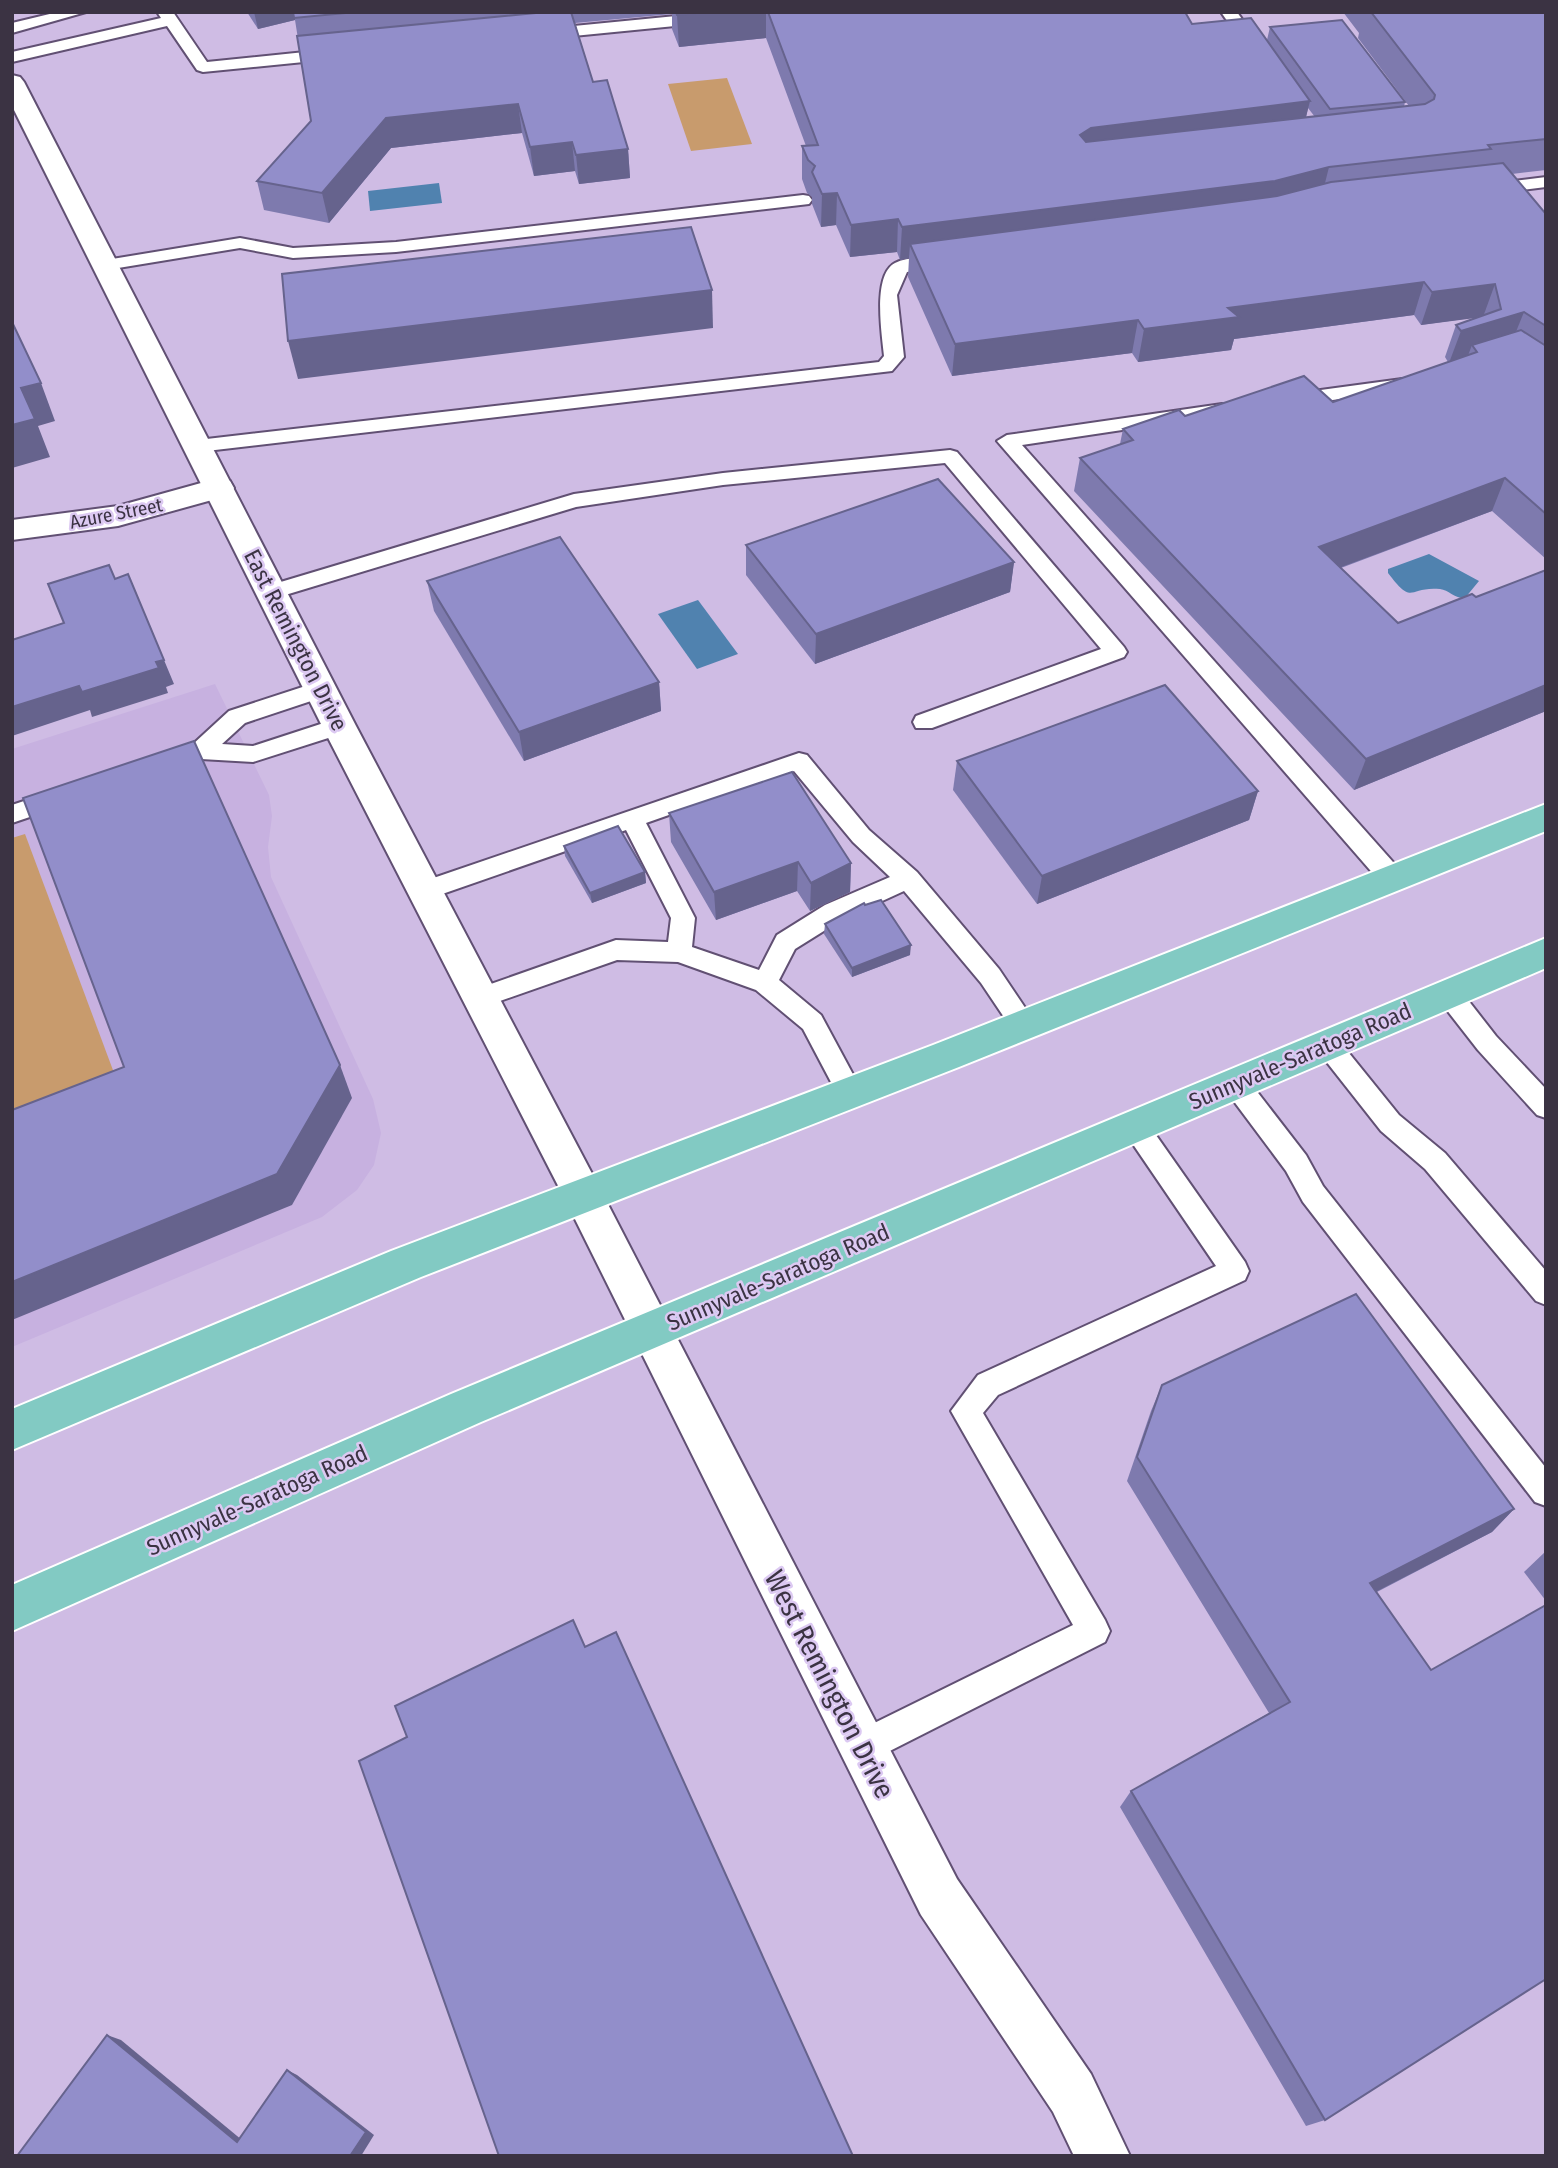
<svg xmlns="http://www.w3.org/2000/svg" width="1558" height="2168" viewBox="0 0 1558 2168" font-family="'Fira Sans Condensed',sans-serif">
  <style>
    .built { fill: #c7b1e0 }
    .green { fill: #c89b6d }
    .water { fill: #5082af }
    .lines { fill: none; stroke-linecap: round; stroke-linejoin: round }
    .service-casing { stroke: #615073; stroke-width: 4 }
    .minor-casing { stroke: #615073; stroke-width: 4 }
    .tertiary-casing { stroke: #615073; stroke-width: 4 }
    .secondary-casing { stroke: #615073; stroke-width: 4 }
    .primary-casing { stroke: #fff; stroke-width: 4 }
    .service { fill: #fff; fill-rule: evenodd }
    .minor { fill: #fff; fill-rule: evenodd }
    .tertiary { fill: #fff; fill-rule: evenodd }
    .secondary { fill: #fff; fill-rule: evenodd }
    .primary { fill: #82cac3; fill-rule: evenodd }
    .wall { fill: #7e7aae; fill-rule: evenodd }
    .shaded-wall { fill: #66638d }
    .building { fill: #928eca; stroke: #66638d; stroke-width: 2 }
    .labels { text-anchor: middle; stroke-width: 5; stroke-linejoin: round; paint-order: stroke }
    .far-street-label { font-size: 19px; fill: #3b3343; stroke: #dcc9f2 }
    .street-label { font-size: 23px; fill: #3b3343; stroke: #dcc9f2 }
    .near-street-label { font-size: 28px; fill: #3b3343; stroke: #dcc9f2 }
  </style>
  <rect width="100%" height="100%" fill="#cfbce4"/>
  <path class="built" d="M215,684L269,795L272,816L268,847L271,877L373,1099L381,1133L374,1165L357,1190L322,1217L12,1347V749Z"/>
  <g class="green">
    <path d="M727,78L752,144L691,151L668,84Z"/>
    <path d="M25,834L120,1089L12,1130V838Z"/>
  </g>
  <g class="water">
    <path d="M439,183L442,203L370,211L368,191Z"/>
    <path d="M1429,554L1479,581L1465,598C1455,599 1449,590 1440,589C1407,586 1414,607 1388,573V569Z"/>
    <path d="M698,600L738,654L697,669L658,614Z"/>
  </g>
  <g class="lines">
    <defs>
      <g id="service">
        <path d="M58,12H86L12,33V23Z"/>
        <path d="M157,12H173L207,62L334,49L342,54L334,59L203,72L197,70L167,26L12,62V52L161,18Z"/>
        <path d="M717,12H775L767,17L543,39L535,34L543,29Z"/>
        <path d="M1221,12H1237L1262,48L1260,51H1248Z"/>
        <path d="M1546,177V187L1488,194L1479,189L1488,184Z"/>
        <path d="M803,195L809,196L812,200L809,204L396,252L293,258L240,248L106,270L97,265L106,260L240,238L293,248L396,242Z"/>
        <path d="M944,257L953,262L950,266L907,272L897,295L904,357L892,371L198,452L188,446L198,440L879,362L884,356C882,335 872,275 895,263C908,256 930,258 944,257Z"/>
        <path d="M1402,379L1412,385L1409,389L1291,406L1281,400L1291,394Z"/>
        <path d="M1222,404L1232,410L1229,414L1022,445L1401,871L1404,878L1401,885L1392,887L1383,885L997,441L1007,435Z"/>
        <path d="M950,450L957,452L1124,647L1127,652L1124,657L932,728H916L913,722L916,716L1101,649L945,463L723,485L576,507L272,599L264,597L261,592L264,587L574,494L723,473Z"/>
        <path d="M321,681L329,683L332,689L329,695L245,723L222,744L253,746L339,718L347,720L350,726L347,732L253,762L201,759L167,771L159,769L155,763L159,757L192,745L229,711Z"/>
        <path d="M799,753L807,755L869,830L917,872L999,969L1032,1018L1036,1025L1032,1032L1023,1035L1014,1032L981,983L904,891L843,919L795,949L779,980L821,1015L863,1093L859,1101L850,1104L841,1101L803,1029L756,990L678,962L617,960L480,1008L471,1005L467,998L471,991L616,940L668,942L671,918L626,830L425,900L416,898L413,891L416,884ZM794,771L853,842L890,877L825,905L777,935L759,970L692,947L695,918L646,823Z"/>
        <path d="M60,789L68,792L72,798L68,804L12,823V805Z"/>
        <path d="M1448,983L1457,986L1496,1036L1546,1089V1118L1537,1115L1478,1050L1439,1000L1435,993L1439,986Z"/>
        <path d="M1327,1033L1336,1037L1399,1115L1445,1153L1546,1271V1305L1536,1301L1425,1169L1381,1131L1318,1051L1314,1044L1318,1037Z"/>
        <path d="M1236,1073L1245,1076L1306,1155L1323,1186L1546,1468V1506L1535,1502L1303,1202L1286,1171L1227,1092L1223,1084L1227,1076Z"/>
        <path d="M1135,1115L1144,1118L1245,1262L1249,1271L1245,1280L998,1395L983,1413L1105,1620L1110,1631L1105,1642L874,1759L862,1763L850,1759L846,1747L850,1735L1073,1625L951,1411L978,1375L1216,1266L1126,1134L1122,1126L1126,1118Z"/>
      </g>
      <path id="minor" d="M219,478L230,481L234,488L230,495L118,526L12,540V520L118,506Z"/>
      <path id="tertiary" d="M584,1180L598,1185L957,1879L1091,2074L1130,2156H1074L1053,2112L921,1915L564,1197L570,1185Z"/>
      <path id="secondary" d="M12,75L20,77L24,82L356,726L598,1185L604,1197L598,1209L584,1214L570,1209L322,726L12,106Z"/>
      <g id="primary">
        <path d="M1546,804V831L959,1067L421,1277L12,1450V1409L391,1251L933,1045Z"/>
        <path d="M1546,938V968L481,1422L12,1631V1585L451,1394Z"/>
      </g>
    </defs>
    <use href="#service" class="service-casing"/>
    <use href="#minor" class="minor-casing"/>
    <use href="#tertiary" class="tertiary-casing"/>
    <use href="#secondary" class="secondary-casing"/>
    <use href="#primary" class="primary-casing"/>
    <use href="#service" class="service"/>
    <use href="#minor" class="minor"/>
    <use href="#tertiary" class="tertiary"/>
    <use href="#secondary" class="secondary"/>
    <use href="#primary" class="primary"/>
  </g>
  <g class="wall">
    <path d="M247,12H1185L1192,24L1267,40L1270,27L1405,102L1404,107L1409,106L1358,38L1359,33L1343,12H1546V170L1512,174L1546,214V559L1492,511L1341,568L1398,623L1476,597L1546,570V711L1354,790L1074,491L1080,458L1120,444L1123,429L1185,416L1333,402L1448,362L1445,357L1456,325L1478,317L1421,325L1414,315L1234,339L1231,350L1138,362L1132,353L952,376L908,277L909,258L900,260L897,252L850,257L836,225L821,227L812,204V197L807,193L802,179V146H806L766,38L679,47L672,29V14L575,23L593,82L628,149L630,178L579,184L575,171L534,176L522,133L391,148L329,223L264,210L257,181L311,121L295,20L258,29ZM1308,108L1315,117H1306Z"/>
    <path d="M746,545L1014,562L1010,592L815,664L746,575Z"/>
    <path d="M427,581L659,682L661,711L524,761L434,611Z"/>
    <path d="M957,761L1258,791L1249,820L1037,904L953,790Z"/>
    <path d="M669,813L851,863L850,892L810,911L797,891L716,920L671,842Z"/>
    <path d="M564,846L645,872L646,883L592,903L565,856Z"/>
    <path d="M865,905L910,955L852,977L824,934L825,924Z"/>
    <path d="M1162,1385L1514,1509L1492,1532L1377,1592L1325,2120L1306,2126L1120,1807L1131,1791L1269,1713L1127,1481L1151,1411Z"/>
    <path d="M1546,1551V1601L1524,1572Z"/>
  </g>
  <g class="shaded-wall">
    <path d="M254,12H295V20L258,29Z"/>
    <path d="M707,12H766V38L679,47L677,15Z"/>
    <path d="M1310,101L1302,133L1075,167L1080,135L1091,128Z"/>
    <path d="M518,104L522,133L391,148L329,223L322,193L386,118Z"/>
    <path d="M572,142L575,171L534,176L530,147Z"/>
    <path d="M628,149L630,178L579,184L576,155Z"/>
    <path d="M1329,167L1321,199L910,244L909,258L900,260L902,227Z"/>
    <path d="M837,193L836,225L821,227L822,194Z"/>
    <path d="M898,219L897,252L850,257L851,225Z"/>
    <path d="M1424,282L1414,315L1234,339L1231,350L1138,362L1144,329L1228,308Z"/>
    <path d="M1495,284L1483,317L1421,325L1432,292Z"/>
    <path d="M712,290L713,328L298,379L288,341Z"/>
    <path d="M1524,312L1511,344L1472,345L1467,358L1449,363L1461,331Z"/>
    <path d="M1138,320L1132,353L952,376L955,344Z"/>
    <path d="M41,383L55,421L38,426L50,457L12,468V425L21,388Z"/>
    <path d="M1505,478L1492,511L1309,579L1319,547Z"/>
    <path d="M1014,562L1010,592L815,664L816,634Z"/>
    <path d="M164,660L174,684L166,687L168,693L92,717L90,710L12,736V707Z"/>
    <path d="M659,682L661,711L524,761L519,732Z"/>
    <path d="M1546,685V711L1354,790L1366,759Z"/>
    <path d="M1258,791L1249,820L1037,904L1042,876Z"/>
    <path d="M798,862L797,891L716,920L714,892Z"/>
    <path d="M851,863L850,892L810,911L811,883Z"/>
    <path d="M645,872L646,883L592,903L590,893Z"/>
    <path d="M911,945L910,955L852,977V968Z"/>
    <path d="M340,1065L352,1098L292,1205L12,1320V1282Z"/>
    <path d="M1514,1509L1492,1532L1352,1604L1370,1583Z"/>
    <path d="M107,2035L121,2040L248,2145L237,2142Z"/>
    <path d="M287,2070L297,2075L374,2135L361,2156H350Z"/>
  </g>
  <g class="building">
    <path d="M293,12H356L294,18Z"/>
    <path d="M546,12H571L593,82L607,80L628,149L576,155L572,142L530,147L518,104L386,118L322,193L257,181L311,121L297,36Z"/>
    <path d="M676,12H707L677,15Z"/>
    <path d="M768,12H1185L1192,24L1251,18L1310,101L1091,128L1080,135L1086,142L1425,104L1434,99L1435,95L1371,12H1546V139L1488,145L1491,149L1329,167L1275,181L902,227L898,219L851,225L837,193L822,194L812,172L815,166L808,160L802,146L818,145Z"/>
    <path d="M1342,20L1405,102L1330,109L1270,27Z"/>
    <path d="M1503,163L1546,214V326L1524,312L1461,331L1456,325L1501,309L1495,284L1432,292L1424,282L1228,308L1239,317L1144,329L1138,320L955,344L910,244L1277,196L1331,182Z"/>
    <path d="M691,227L712,290L288,341L282,274Z"/>
    <path d="M12,322L41,383L21,388L35,419L12,425Z"/>
    <path d="M1521,330L1546,346V514L1505,478L1319,547L1398,623L1472,594L1476,597L1546,570V685L1366,759L1080,458L1133,440L1123,429L1179,410L1185,416L1304,376L1333,402L1477,352L1472,345Z"/>
    <path d="M938,479L1014,562L816,634L746,545Z"/>
    <path d="M560,537L659,682L519,732L427,581Z"/>
    <path d="M109,565L115,579L128,574L164,660L156,662L159,668L82,692L79,686L12,707V640L64,623L48,584Z"/>
    <path d="M1165,685L1258,791L1042,876L957,761Z"/>
    <path d="M194,741L340,1065L277,1174L12,1282V1110L124,1067L23,798Z"/>
    <path d="M792,772L851,863L811,883L798,862L714,892L669,813Z"/>
    <path d="M618,826L645,872L590,893L564,846Z"/>
    <path d="M881,900L911,945L852,968L825,924L864,903L865,905Z"/>
    <path d="M1356,1294L1514,1509L1370,1583L1431,1670L1546,1605V1979L1325,2120L1131,1791L1290,1702L1137,1457L1162,1385Z"/>
    <path d="M573,1620L585,1647L616,1632L853,2156H499L359,1761L407,1737L395,1706Z"/>
    <path d="M107,2035L237,2142L287,2070L366,2132L350,2156H17Z"/>
  </g>
  <g class="labels">
    <g class="far-street-label">
      <text transform="translate(116 513) rotate(-11)" y="7">Azure Street</text>
    </g>
    <g class="street-label">
      <text transform="translate(296 640) rotate(63)" y="8">East Remington Drive</text>
      <text transform="translate(1300 1056) rotate(-23)" y="8">Sunnyvale-Saratoga Road</text>
      <text transform="translate(778 1277) rotate(-23)" y="8">Sunnyvale-Saratoga Road</text>
      <text transform="translate(257 1500) rotate(-24)" y="8">Sunnyvale-Saratoga Road</text>
    </g>
    <g class="near-street-label">
      <text transform="translate(830 1684) rotate(63)" y="10">West Remington Drive</text>
    </g>
  </g>
  <rect width="1558" height="2168" fill="none" stroke="#3b3343" stroke-width="28"/>
</svg>
